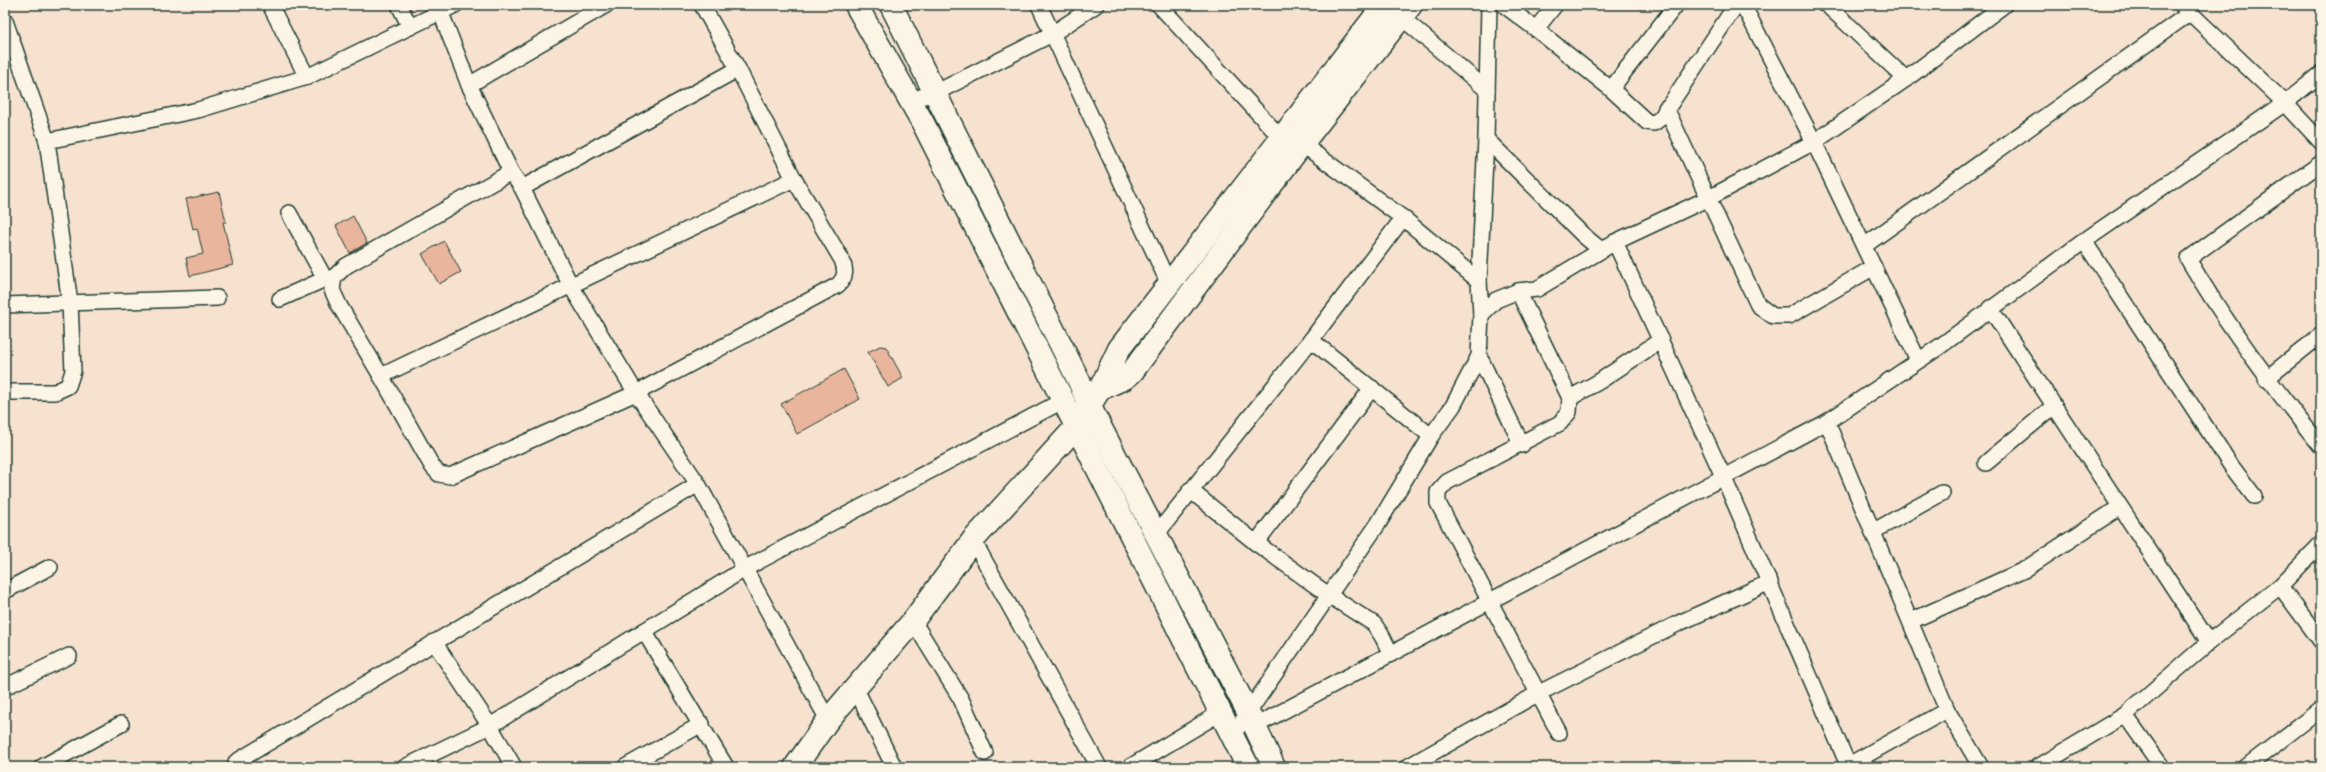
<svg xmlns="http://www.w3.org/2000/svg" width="2326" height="772" viewBox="0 0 2326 772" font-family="'Playpen Sans',sans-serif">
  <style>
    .building { fill: #eab59d; stroke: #1f3d34 }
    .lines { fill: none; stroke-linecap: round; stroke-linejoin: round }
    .street-casing { stroke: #1f3d34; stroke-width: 18 }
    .secondary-casing { stroke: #1f3d34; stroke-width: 25 }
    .street { stroke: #fcf5e5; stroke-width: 15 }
    .secondary { stroke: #fcf5e5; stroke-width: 22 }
  </style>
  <rect width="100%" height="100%" fill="#f7e2cf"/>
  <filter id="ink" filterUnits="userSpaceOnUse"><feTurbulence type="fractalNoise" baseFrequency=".025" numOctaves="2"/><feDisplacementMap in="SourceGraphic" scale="8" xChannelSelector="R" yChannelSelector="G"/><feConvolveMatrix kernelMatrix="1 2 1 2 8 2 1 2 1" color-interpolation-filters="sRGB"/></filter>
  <g filter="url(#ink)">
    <g class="building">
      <path d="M219,192L226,222H223L233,265L190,276L186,258L203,254L197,228L193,229L186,199Z"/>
      <path d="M353,216L367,243L350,253L336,226Z"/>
      <path d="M444,241L461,272L439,284L422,254Z"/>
      <path d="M880,346L886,347L903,378L888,387L868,352Z"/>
      <path d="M844,369L860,399L797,434L781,404Z"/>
    </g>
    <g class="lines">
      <defs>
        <g id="street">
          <path d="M270,5L307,77"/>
          <path d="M399,5L410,27"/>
          <path d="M1039,5L1168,282"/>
          <path d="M1159,5L1281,138"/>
          <path d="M1504,5L1536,29"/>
          <path d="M1555,5L1536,29L1611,89L1647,122L1654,123L1661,118L1736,5"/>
          <path d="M1743,5L1814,142L1918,360"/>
          <path d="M1827,5L1906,79"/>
          <path d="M2182,5L2285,103L2321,142"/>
          <path d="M441,13L469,85L511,172L522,188L571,286L636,393L698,484L828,720"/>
          <path d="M1401,17L1487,90"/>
          <path d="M5,21L47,141L198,110L307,77L455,5"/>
          <path d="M469,85L606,5"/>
          <path d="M1611,89L1676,5"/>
          <path d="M910,100L935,93L1052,34L1096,5"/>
          <path d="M1666,108L1758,305L1773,316H1789L1874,267"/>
          <path d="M1486,139L1583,235L1601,250"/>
          <path d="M1302,144L1403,218L1479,281"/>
          <path d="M2321,163L2188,259C2228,327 2271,385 2321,446"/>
          <path d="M511,172L346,266L334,277L332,290L339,305L381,376L794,179"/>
          <path d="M522,188L738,69L702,5"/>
          <path d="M289,213L325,279"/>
          <path d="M2084,241L2232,467L2254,496"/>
          <path d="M1615,242L1723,476L1849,767"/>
          <path d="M1864,246L2190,13"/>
          <path d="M1518,291L1570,398L1569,412L1560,423L1447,482L1438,492V503L1559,733"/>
          <path d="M280,299L325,279L334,277"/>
          <path d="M5,305L217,298"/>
          <path d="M1990,308L2209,642L2280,586L2321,544"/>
          <path d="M1481,315L1496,300L1518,291L1537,289L1615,242L1709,198L1814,142L1906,79L2004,5"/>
          <path d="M1311,340L1431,436"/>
          <path d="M1479,356L1522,445"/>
          <path d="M381,376L432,466L439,474L450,476L636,393L838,285C846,277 846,271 842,260L794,179L738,69"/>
          <path d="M2266,379L2321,335"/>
          <path d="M5,392H55L68,386L73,371L70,303L47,141"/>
          <path d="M1570,398L1600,381L1661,340"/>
          <path d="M1827,422L1947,710L1981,767"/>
          <path d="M1986,463L2054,406"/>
          <path d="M1190,490L1256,543L1330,596L1374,624L1382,636L1391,654"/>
          <path d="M1874,531L1942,493"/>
          <path d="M1155,536L1311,340L1403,218"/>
          <path d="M973,540L1099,767"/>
          <path d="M1256,543L1372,388"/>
          <path d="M2280,586L2321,641"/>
          <path d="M5,591L50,567"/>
          <path d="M913,621L961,699L985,753"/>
          <path d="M1911,621L2024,570L2120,507"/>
          <path d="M644,631L726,767"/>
          <path d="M434,642L490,726L514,767"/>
          <path d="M5,687L69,656"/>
          <path d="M856,689L894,767"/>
          <path d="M1255,726L1827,422L1939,347L2084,241L2285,103L2321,74"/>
          <path d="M1232,736L1378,524L1431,436L1453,406L1479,356L1481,315L1479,281L1486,139L1489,5"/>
          <path d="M236,762L698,484"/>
          <path d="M42,767L121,724"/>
          <path d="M405,767L490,726L746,568L1064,400"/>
          <path d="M625,767L702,724"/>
          <path d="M1130,767L1220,713"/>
          <path d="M1407,767L1539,693L1679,623L1770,582"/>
          <path d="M1845,767L1947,710"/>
          <path d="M2038,767L2125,715"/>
          <path d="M2162,767L2125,715L2209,642"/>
          <path d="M2246,767L2321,709"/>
        </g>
        <g id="secondary">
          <path d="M856,5L923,123L1248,767"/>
          <path d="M891,5L1079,381L1090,407L1248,712L1274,767"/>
          <path d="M1100,389L1125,378L1132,372L1302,144L1411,5"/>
          <path d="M795,767L828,720L913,621L973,540L1077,426L1100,389L1119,349L1384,5"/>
        </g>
      </defs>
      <use href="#street" class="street-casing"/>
      <use href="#secondary" class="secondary-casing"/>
      <use href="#street" class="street"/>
      <use href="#secondary" class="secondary"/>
    </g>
  </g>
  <rect width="2326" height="772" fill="none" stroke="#fcf5e5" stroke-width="20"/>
  <rect x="10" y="10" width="2306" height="752" fill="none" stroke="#1f3d34" stroke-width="1.5" filter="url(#ink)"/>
</svg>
